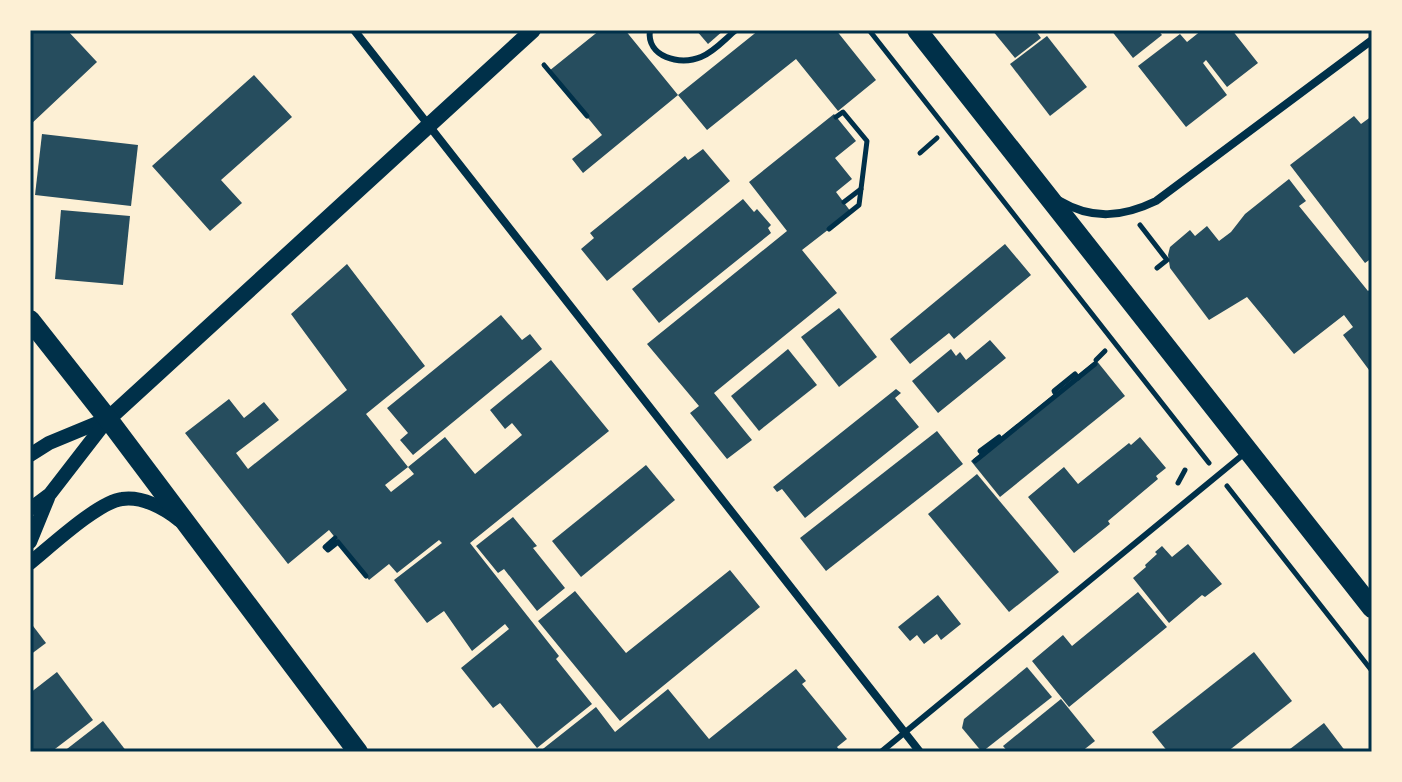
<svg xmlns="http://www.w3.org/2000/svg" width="1402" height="782" viewBox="0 0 1402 782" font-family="Mulish,sans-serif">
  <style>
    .building { fill: #264d5e }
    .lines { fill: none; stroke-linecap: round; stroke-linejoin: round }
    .path { stroke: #003049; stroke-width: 5 }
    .service { stroke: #003049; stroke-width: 6 }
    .minor { stroke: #003049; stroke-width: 8 }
    .tertiary { stroke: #003049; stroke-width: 14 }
    .secondary { stroke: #003049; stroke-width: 16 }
    .primary { stroke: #003049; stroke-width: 20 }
    .neatline { fill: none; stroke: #003049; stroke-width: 3 }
  </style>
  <rect width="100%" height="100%" fill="#fdf0d5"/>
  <g class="building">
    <path d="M30,30H67L97,62L30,125V63L32,61L30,58Z"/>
    <path d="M600,30H625L678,95L583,173L572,159L602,135L549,71Z"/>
    <path d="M696,30H724L708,44Z"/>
    <path d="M759,30H836L876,80L838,111L796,59L707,130L678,95Z"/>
    <path d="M992,30H1035L1041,38L1015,58Z"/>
    <path d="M1111,30H1158L1162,35L1133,58Z"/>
    <path d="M1202,30H1232L1258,63L1227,87L1206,60L1203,63L1227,95L1186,127L1138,66L1180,34L1187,42Z"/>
    <path d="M1047,36L1087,87L1050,116L1010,64Z"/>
    <path d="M254,75L292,117L221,180L242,203L210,231L152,166Z"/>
    <path d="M834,114L856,141L835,158L852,179L836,192L851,212L802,250L837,293L714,393L752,440L727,459L690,413L699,406L647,344L787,231L749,182Z"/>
    <path d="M1354,116L1361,124L1372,116V258L1365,263L1290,165Z"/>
    <path d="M42,134L138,145L131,206L35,195Z"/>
    <path d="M703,149L730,181L607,281L581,249L594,238L590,233L685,156L688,160Z"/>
    <path d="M1289,179L1306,201L1299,206L1368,291L1372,288V374L1343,335L1353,327L1344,315L1294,354L1247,297L1209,320L1170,268L1168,255L1170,247L1190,230L1195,236L1207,226L1219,241L1231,232L1245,214Z"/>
    <path d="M743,199L754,212L757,209L771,225L768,228L771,233L659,323L632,289Z"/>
    <path d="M61,210L130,216L123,285L55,279Z"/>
    <path d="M1005,244L1031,275L954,339L949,333L910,364L890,339Z"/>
    <path d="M347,264L425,366L366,414L408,467L385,485L391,492L414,474L408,467L445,437L475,474L522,435L512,423L505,429L490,410L551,360L609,431L470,543L559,656L556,659L592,704L537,748L500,703L493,708L461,668L509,629L505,624L472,651L444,611L427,623L394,580L442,543L439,540L397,573L389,564L369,580L329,530L288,564L185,433L229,399L244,418L264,402L279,420L236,453L248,469L347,390L291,314Z"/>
    <path d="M839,308L877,357L839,387L801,337Z"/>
    <path d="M501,315L522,340L530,334L542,349L413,455L400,440L408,433L387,408Z"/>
    <path d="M990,340L1006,358L938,413L912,381L951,349L956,356L960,352L966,360Z"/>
    <path d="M788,349L817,385L759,431L731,396Z"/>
    <path d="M1096,360L1125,396L1000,497L971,461Z"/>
    <path d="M896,389L901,393L895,398L919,427L805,518L782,489L777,492L773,487Z"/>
    <path d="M937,431L963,464L826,571L800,538Z"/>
    <path d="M1140,437L1166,468L1156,476L1158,479L1108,521L1110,524L1074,553L1028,497L1064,467L1078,484L1129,443L1131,445Z"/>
    <path d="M646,465L675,500L581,577L552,541Z"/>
    <path d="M977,474L1059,572L1009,612L928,514Z"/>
    <path d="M513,517L537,546L533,548L565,588L537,611L504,569L498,573L476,546Z"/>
    <path d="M1188,544L1222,584L1205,597L1202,595L1169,623L1133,578L1146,567L1145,565L1157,554L1155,552L1162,546L1172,557Z"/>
    <path d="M730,570L760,607L620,721L538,621L575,591L626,653Z"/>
    <path d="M1138,592L1167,627L1069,707L1032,661L1063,635L1072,646Z"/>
    <path d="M938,595L961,624L941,640L937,634L924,644L917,635L910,641L898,627Z"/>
    <path d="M30,622L46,643L30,655Z"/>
    <path d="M1254,652L1292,701L1227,752H1168L1152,732Z"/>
    <path d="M1027,667L1052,697L982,752L962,728L964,719Z"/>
    <path d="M796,669L806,681L802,684L847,739L837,747L840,751L838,752H539L596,707L615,732L668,689L709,739Z"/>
    <path d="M57,672L93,720L51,752H30V693Z"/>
    <path d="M1061,699L1095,741L1081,752H1008L1003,746Z"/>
    <path d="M103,721L127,752H63Z"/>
    <path d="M1324,723L1346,752H1293L1290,749Z"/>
  </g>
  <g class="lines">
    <g class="path">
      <path d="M869,30L1209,463"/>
      <path d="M544,65L587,116"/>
      <path d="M920,153L937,138"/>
      <path d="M844,202L861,189"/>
      <path d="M1140,225L1167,260L1157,268"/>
      <path d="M829,229L859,205L867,141L843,112L836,117"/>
      <path d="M1096,360L1105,351"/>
      <path d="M1055,393L1054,391L1075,374L1078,378"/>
      <path d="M983,454L980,451L999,437"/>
      <path d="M975,461L1095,364"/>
      <path d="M1178,483L1185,470"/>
      <path d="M1227,486L1372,671"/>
      <path d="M335,538L325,547L328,550L338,542L366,576"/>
    </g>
    <g class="service">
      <path d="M650,30C646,57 680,66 701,57C714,52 725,39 736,30"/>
      <path d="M881,752L1245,453"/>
    </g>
    <g class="minor">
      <path d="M354,30L920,752"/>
      <path d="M1060,201C1092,220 1123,217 1156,201L1372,40"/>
    </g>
    <g class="tertiary">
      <path d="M30,455L49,443L107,419"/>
      <path d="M30,509L50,494L108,419"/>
      <path d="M30,542L48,498"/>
      <path d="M30,563C50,547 98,502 122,499C142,496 164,508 179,520"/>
    </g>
    <path class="secondary" d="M108,419L533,30"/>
    <g class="primary">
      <path d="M917,30L1372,608"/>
      <path d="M30,320L108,419L358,752"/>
    </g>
  </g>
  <rect width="1402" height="782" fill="none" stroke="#fdf0d5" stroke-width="64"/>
  <rect x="32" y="32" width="1338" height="718" class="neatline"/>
</svg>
